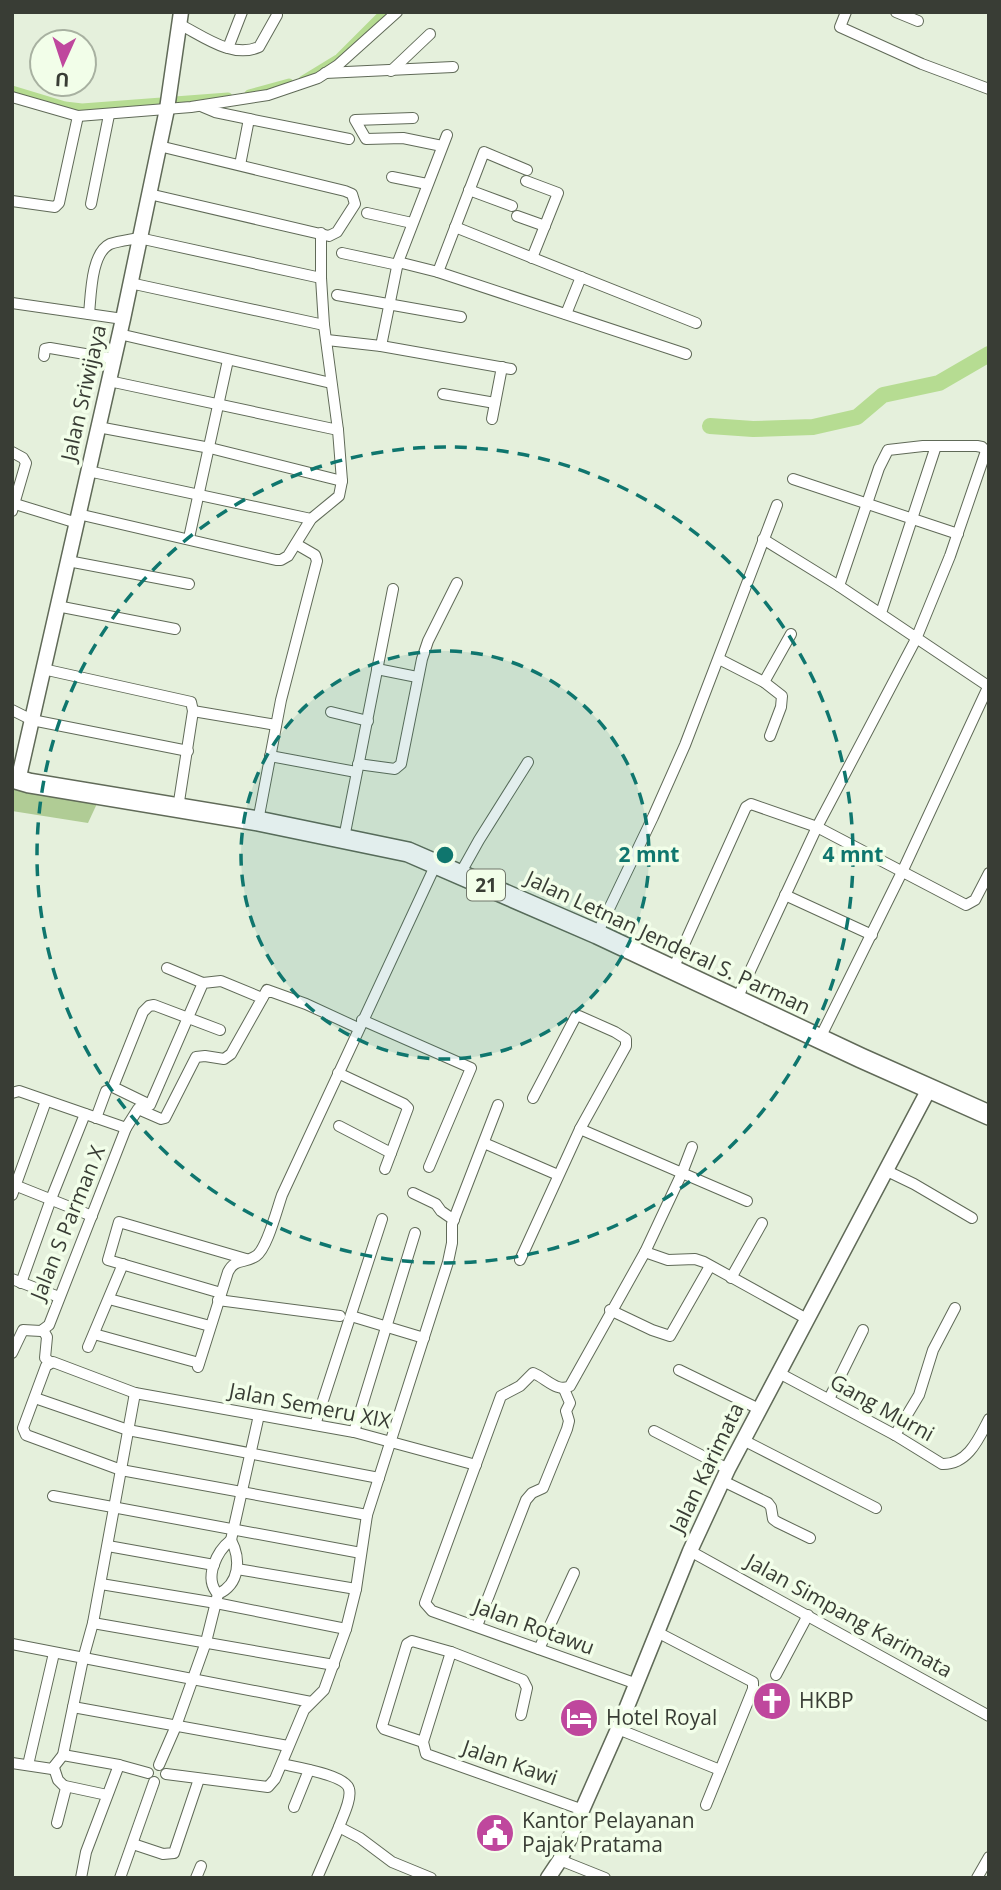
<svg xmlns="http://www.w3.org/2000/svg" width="1001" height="1890" viewBox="0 0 1001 1890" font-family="'Open Sans',sans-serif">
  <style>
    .green { fill: #b0cc95 }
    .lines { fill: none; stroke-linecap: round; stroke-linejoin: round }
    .canal { stroke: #b6dc92; stroke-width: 9 }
    .river { stroke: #b6dc92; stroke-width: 16 }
    .street-casing { stroke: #606a58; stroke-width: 12 }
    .secondary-casing { stroke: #606a58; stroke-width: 17 }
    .highway-casing { stroke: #606a58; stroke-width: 22 }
    .street { stroke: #fff; stroke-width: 10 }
    .secondary { stroke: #fff; stroke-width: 14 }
    .highway { stroke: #fff; stroke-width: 19 }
    .ring { fill: none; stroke: #0f766e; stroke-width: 3.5; stroke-dasharray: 12 9 }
    .labels { text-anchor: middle; stroke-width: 7; stroke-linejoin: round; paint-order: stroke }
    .shield { fill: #f2fee9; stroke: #70776b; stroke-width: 2 }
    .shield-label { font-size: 19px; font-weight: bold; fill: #393d35 }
    .street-label { font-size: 21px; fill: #393d35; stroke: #f2fee9 }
    .poi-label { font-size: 21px; fill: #393d35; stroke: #f2fee9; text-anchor: start }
    .centre { fill: #0f766e; stroke: #f2fee9; stroke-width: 3.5 }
    .ring-label { font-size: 21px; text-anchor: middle; font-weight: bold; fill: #0f766e; stroke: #f2fee9; stroke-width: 7; stroke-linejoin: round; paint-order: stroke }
  </style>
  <rect width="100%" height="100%" fill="#e5f0dc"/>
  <path class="green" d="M12,777L101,795L88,823L12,811Z"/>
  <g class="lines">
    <g class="canal">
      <path d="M303,80L339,58L385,12"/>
      <path d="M12,90L65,106L82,108L228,97"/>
      <path d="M249,94L289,83"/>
    </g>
    <path class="river" d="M710,426L753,429L813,427L857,417L883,395L939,383L989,354"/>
    <defs>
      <g id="street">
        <path d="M846,12L840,27L922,64L989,89"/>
        <path d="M896,12L918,21"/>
        <path d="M179,24C203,36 232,59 259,47L277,15"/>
        <path d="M228,48L242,12"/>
        <path d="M391,71L430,34"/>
        <path d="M325,73L453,67"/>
        <path d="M12,97L78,116L191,107L268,95L318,78L338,65L397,12"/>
        <path d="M203,107L215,112L249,119"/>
        <path d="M413,118L355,120L366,139L403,138L442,146"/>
        <path d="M240,165L249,119L349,139"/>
        <path d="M392,177L427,184"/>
        <path d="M526,181L558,193L532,258"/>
        <path d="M469,190L512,206"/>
        <path d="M149,194L329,236L337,232L355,204L352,194L345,191L159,146"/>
        <path d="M12,201L55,207L59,203L78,116"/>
        <path d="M91,204L109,115"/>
        <path d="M367,213L412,223"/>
        <path d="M517,216L545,226"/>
        <path d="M455,227L696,323"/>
        <path d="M342,253L398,265"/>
        <path d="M398,262L438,272L484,152L527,170"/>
        <path d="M438,272L686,354"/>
        <path d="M130,283L324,325"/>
        <path d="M337,295L461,317"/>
        <path d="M12,303L123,319"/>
        <path d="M89,314C91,295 91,253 110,244C119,241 129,240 139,238L321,278"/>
        <path d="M566,314L581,277"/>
        <path d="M119,334L331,383"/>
        <path d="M327,340L381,346L511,369"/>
        <path d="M381,346L398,262L447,135"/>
        <path d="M44,356L45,349L50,348L114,359"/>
        <path d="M109,381L338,430"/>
        <path d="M443,394L495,403"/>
        <path d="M492,419L502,367"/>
        <path d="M98,427L210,448L342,481"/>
        <path d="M12,452L23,458L26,463L12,511"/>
        <path d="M88,471L311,519"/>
        <path d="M793,479L958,534"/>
        <path d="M12,503L77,523"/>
        <path d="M78,514L276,560H281L288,556L311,519L339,496L342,481L338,430L324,325L321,278V233"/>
        <path d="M189,538L228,360"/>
        <path d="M763,539L839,586"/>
        <path d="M68,561L189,584"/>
        <path d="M57,606L175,629"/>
        <path d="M881,613L936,446"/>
        <path d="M719,659L764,682L782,696L781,707L770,736"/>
        <path d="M43,669L191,702L193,711L178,808"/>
        <path d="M377,669L417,677"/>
        <path d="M764,682L791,634"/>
        <path d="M12,710L32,720L188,751"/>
        <path d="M193,711L276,725"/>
        <path d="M331,712L368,721"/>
        <path d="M270,756L356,772"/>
        <path d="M358,764L395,769L401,764L422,659L428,641L457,583"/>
        <path d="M258,821L281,700L317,561L315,555L296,544"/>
        <path d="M344,838L393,589"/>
        <path d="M460,874L479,840L528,762"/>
        <path d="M785,895L872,935"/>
        <path d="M597,934L653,817L685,745L777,505"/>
        <path d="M167,968L203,983"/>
        <path d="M673,969L746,807L751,804L817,827L966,905L975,900L989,873"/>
        <path d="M737,999L817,827L916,639L950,556L986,451L982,447L977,446H923L888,450L879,468L839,586L988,686"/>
        <path d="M362,1020L471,1068L429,1167"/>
        <path d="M220,1030L154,1005L149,1006L143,1012L113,1087L150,1105L203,983L221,981L262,998"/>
        <path d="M820,1038L903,870L989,685"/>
        <path d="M338,1073L404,1104L408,1108L385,1169"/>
        <path d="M12,1093L19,1091L126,1128"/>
        <path d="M533,1098L576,1016H579L615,1032L626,1039V1046L580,1129"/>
        <path d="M96,1118L106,1091"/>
        <path d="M339,1126L391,1153"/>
        <path d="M484,1143L558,1175"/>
        <path d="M692,1147L682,1173L747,1201"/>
        <path d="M885,1170L914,1184L972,1218"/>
        <path d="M12,1184L92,1216"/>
        <path d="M413,1193L436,1204L441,1211L454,1220"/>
        <path d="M12,1195L46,1101"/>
        <path d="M645,1252L668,1260L695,1259L704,1262L807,1319"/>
        <path d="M520,1260L580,1129L682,1173L645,1252L570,1386C557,1393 546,1378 533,1373L520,1386L501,1396L425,1603L432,1611L637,1684"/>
        <path d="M731,1278L762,1223"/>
        <path d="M12,1279L59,1297"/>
        <path d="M21,1283L51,1199L85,1114"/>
        <path d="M221,1293L108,1260L119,1222L246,1259"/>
        <path d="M109,1299L210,1326"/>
        <path d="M218,1300L340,1316"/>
        <path d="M610,1310L652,1330L670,1336L710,1266"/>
        <path d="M351,1316L424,1338"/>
        <path d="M43,1330L47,1337L45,1358L50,1362"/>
        <path d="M94,1334L199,1363"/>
        <path d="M88,1347L123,1264"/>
        <path d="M12,1353L23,1330L41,1331L49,1325L126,1128L138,1109L161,1119L165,1118L196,1057L205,1056L224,1059L231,1054L267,990L306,1004L358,1028"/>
        <path d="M198,1367L228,1272C235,1258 244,1264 256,1256C267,1249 277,1209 282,1195L436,864"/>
        <path d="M679,1370L759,1409"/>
        <path d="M779,1373L895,1435L942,1464C968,1465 979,1438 989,1419"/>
        <path d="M35,1398L128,1430L379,1478"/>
        <path d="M829,1399L863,1330"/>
        <path d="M315,1425L382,1219"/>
        <path d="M654,1431L728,1469"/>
        <path d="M354,1432L415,1233"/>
        <path d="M895,1435L919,1395L933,1350L955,1308"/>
        <path d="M743,1440L876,1508"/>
        <path d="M723,1481L768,1503L771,1507L773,1519L777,1522L810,1538"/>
        <path d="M53,1496L361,1553"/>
        <path d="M367,1515L121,1470L26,1435L23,1428L46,1366L53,1362L135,1393L354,1432L476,1465"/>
        <path d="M231,1540L259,1415"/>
        <path d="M231,1540C241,1559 240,1584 218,1594C203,1578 217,1551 231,1540Z"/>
        <path d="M108,1546L214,1565"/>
        <path d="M690,1551L989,1716"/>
        <path d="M237,1569L356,1589"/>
        <path d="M101,1584L216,1603L346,1629"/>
        <path d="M93,1623L334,1665"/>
        <path d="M477,1626L526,1500L532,1493L543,1488L567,1429L569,1421L566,1411L570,1403L564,1389"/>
        <path d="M657,1632L753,1682V1689L706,1805"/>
        <path d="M12,1644L311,1702"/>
        <path d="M539,1649L574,1573"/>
        <path d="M451,1652L423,1742L426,1754L583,1810"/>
        <path d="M776,1675L808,1615"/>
        <path d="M73,1707L288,1746"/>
        <path d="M618,1729L720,1770"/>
        <path d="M423,1742L384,1729L382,1726L407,1644L412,1641L451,1652L523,1680L527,1688L521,1715"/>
        <path d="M63,1755L119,1765L148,1773"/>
        <path d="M12,1763L52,1769L63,1755L83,1659L93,1623L135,1393"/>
        <path d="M282,1764C295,1767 346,1775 349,1789C352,1799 342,1818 339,1827L360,1838L392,1862L431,1878"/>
        <path d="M28,1765L54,1653"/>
        <path d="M159,1765L176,1726L206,1642L218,1594"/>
        <path d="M54,1768L58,1780L66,1788L57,1823"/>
        <path d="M166,1774L268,1787L275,1779L304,1710L324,1690L346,1629L356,1589L367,1515L448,1262L452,1243V1224L498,1105"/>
        <path d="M65,1786L107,1795"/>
        <path d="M294,1807L309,1770"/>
        <path d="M133,1844L163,1854L174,1853L199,1779"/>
        <path d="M560,1860L605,1878"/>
        <path d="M81,1878L86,1852L119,1765"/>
        <path d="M120,1878L154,1782"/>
        <path d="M196,1878L201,1866"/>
        <path d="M317,1878L339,1827"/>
        <path d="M977,1878L989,1857"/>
      </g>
      <g id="secondary">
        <path d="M18,781L123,319L167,109L181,12"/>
        <path d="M548,1878L560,1860L618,1729L690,1551L728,1469L929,1089"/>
      </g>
      <path id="highway" d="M12,778L29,783L258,821L408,852L597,934L861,1058L989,1115"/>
    </defs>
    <use href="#street" class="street-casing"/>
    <use href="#secondary" class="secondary-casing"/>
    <use href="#highway" class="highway-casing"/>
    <use href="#street" class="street"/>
    <use href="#secondary" class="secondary"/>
    <use href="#highway" class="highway"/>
  </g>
  <circle cx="445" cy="855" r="204" fill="#0f766e" fill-opacity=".12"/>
  <g class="ring">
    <circle cx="445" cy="855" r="204"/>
    <circle cx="445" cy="855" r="408"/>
  </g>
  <defs>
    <symbol id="church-disc" viewBox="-11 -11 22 22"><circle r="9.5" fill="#bf479d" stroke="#f2fee9"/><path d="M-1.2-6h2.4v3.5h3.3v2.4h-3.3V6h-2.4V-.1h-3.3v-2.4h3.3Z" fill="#fff"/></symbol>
    <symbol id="hotel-disc" viewBox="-11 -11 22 22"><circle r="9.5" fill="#bf479d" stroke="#f2fee9"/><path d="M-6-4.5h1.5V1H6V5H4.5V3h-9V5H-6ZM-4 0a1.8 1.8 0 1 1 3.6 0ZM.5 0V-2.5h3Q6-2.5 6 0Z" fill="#fff"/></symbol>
    <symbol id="civic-disc" viewBox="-11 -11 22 22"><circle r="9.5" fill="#bf479d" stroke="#f2fee9"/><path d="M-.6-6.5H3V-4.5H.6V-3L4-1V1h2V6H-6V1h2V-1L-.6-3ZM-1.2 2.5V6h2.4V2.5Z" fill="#fff"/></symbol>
  </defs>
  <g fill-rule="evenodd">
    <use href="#church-disc" x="750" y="1679" width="44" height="44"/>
    <use href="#hotel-disc" x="557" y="1696" width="44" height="44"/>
    <use href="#civic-disc" x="473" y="1811" width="44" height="44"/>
  </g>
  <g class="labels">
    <rect class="shield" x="467" y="869.5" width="38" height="31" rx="5"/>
    <g class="shield-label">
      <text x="486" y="892">21</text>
    </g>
    <g class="street-label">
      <text transform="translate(84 393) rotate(-77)" y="7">Jalan Sriwijaya</text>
      <text transform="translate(668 943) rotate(25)" y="7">Jalan Letnan Jenderal S. Parman</text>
      <text transform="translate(68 1223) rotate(-68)" y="7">Jalan S Parman X</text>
      <text transform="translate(310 1406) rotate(11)" y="7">Jalan Semeru XIX</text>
      <text transform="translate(882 1408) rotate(29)" y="7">Gang Murni</text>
      <text transform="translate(707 1468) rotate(-64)" y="7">Jalan Karimata</text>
      <text transform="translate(849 1616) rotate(29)" y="7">Jalan Simpang Karimata</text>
      <text transform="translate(534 1627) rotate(20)" y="7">Jalan Rotawu</text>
      <text transform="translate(510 1763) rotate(19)" y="7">Jalan Kawi</text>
    </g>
    <g class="poi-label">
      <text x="799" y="1708">HKBP</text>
      <text x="606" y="1725">Hotel Royal</text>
      <text x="522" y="1828">Kantor Pelayanan<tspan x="522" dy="24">Pajak Pratama</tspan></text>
    </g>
  </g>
  <circle cx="445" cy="855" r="10" class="centre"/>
  <g class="ring-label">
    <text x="649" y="862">2 mnt</text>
    <text x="853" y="862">4 mnt</text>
  </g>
  <rect width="1001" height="1890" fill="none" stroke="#393d35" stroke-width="28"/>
  <g transform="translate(63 63) rotate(183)"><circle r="33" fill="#f2fee9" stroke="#a8b1a1" stroke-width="2"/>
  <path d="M0-5L12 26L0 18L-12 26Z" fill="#bf479d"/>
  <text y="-10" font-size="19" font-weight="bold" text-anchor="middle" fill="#393d35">U</text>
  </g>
</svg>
